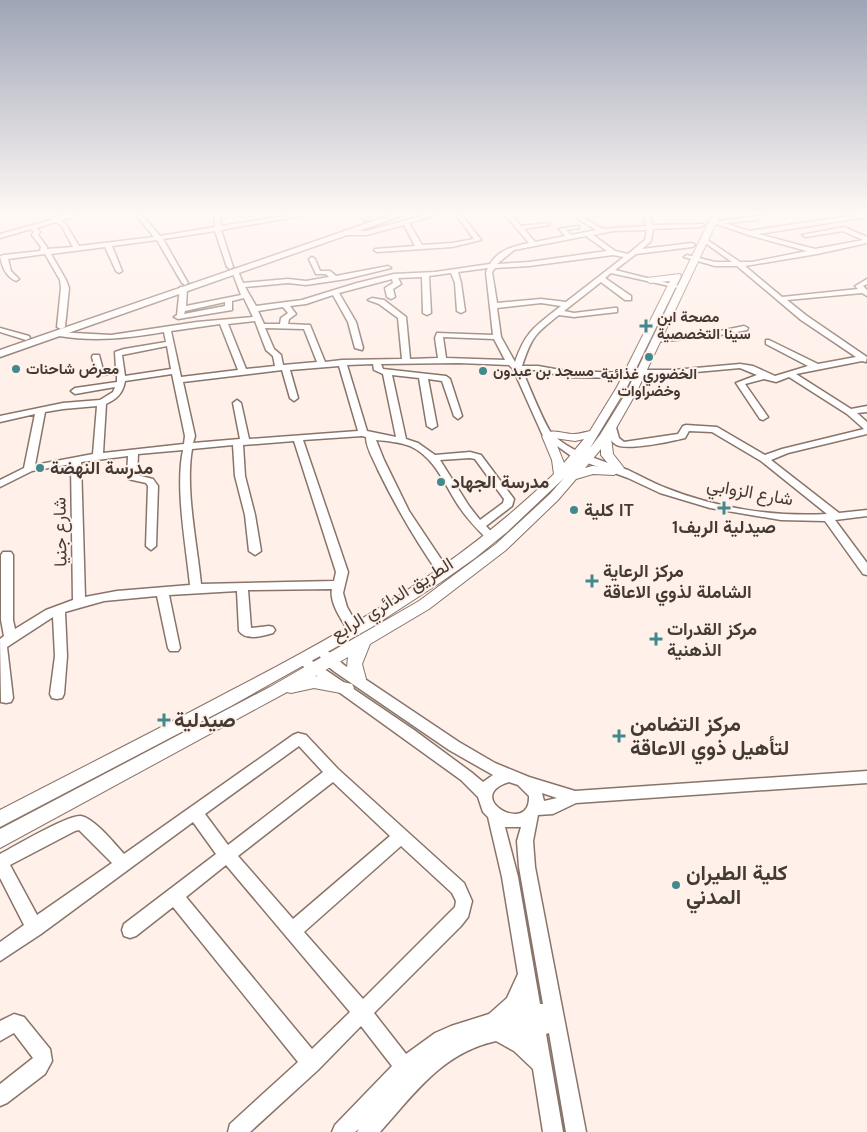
<svg xmlns="http://www.w3.org/2000/svg" width="867" height="1132" viewBox="0 0 867 1132" font-family="Karla,Vazirmatn,sans-serif">
  <style>
    .lines { fill: none; stroke-linecap: round; stroke-linejoin: round }
    .minor-casing { stroke: #897469; stroke-width: 3 }
    .major-casing { stroke: #897469; stroke-width: 2 }
    .highway-casing { stroke: #897469; stroke-width: 3 }
    .minor { fill: #fff; fill-rule: evenodd }
    .major { fill: #fff; fill-rule: evenodd }
    .highway { fill: #fff; fill-rule: evenodd }
    .poi-dot { fill: #41898d; stroke: #fff0e9; stroke-width: 2 }
    .labels { text-anchor: middle; stroke-width: 4; stroke-linejoin: round; paint-order: stroke }
    .far-poi-label { font-size: 15px; font-weight: bold; fill: #443a35; stroke: #fff0e9; text-anchor: start }
    .poi-label { font-size: 18px; font-weight: bold; fill: #443a35; stroke: #fff0e9; text-anchor: start }
    .street-label { font-size: 18px; fill: #443a35; stroke: #fff0e9 }
    .near-poi-label { font-size: 21px; font-weight: bold; fill: #443a35; stroke: #fff0e9; text-anchor: start }
  </style>
  <rect width="100%" height="100%" fill="#fff0e9"/>
  <g class="lines">
    <defs>
      <g id="minor">
        <path d="M67,215H77L61,221L65,223L79,246L154,237L136,215H142L160,236L215,227L214,215H220L221,226L290,215H305L221,230L233,267L230,269L227,267L215,231L163,239L188,283L185,285L182,283L157,240L112,246L122,271L119,273L116,271L105,247L51,254L66,280L69,288L65,327L61,329L57,327L61,288L60,280L45,254L8,259L11,271L19,279L16,281C5,276 2,266 0,256L4,255L40,251L41,247L32,235L34,232L31,229L0,238V234L51,220V218ZM55,222L61,225L73,247L47,249V247L38,235L40,232L37,228Z"/>
        <path d="M359,215H365L370,220L365,221Z"/>
        <path d="M426,215H436L409,223L422,245L452,243L474,239L456,215H462L481,240L452,247L377,252L374,250L375,249L415,246L404,225L366,235H344L341,233L344,231H366Z"/>
        <path d="M505,215H511L521,226L549,223V225L524,229L535,242L565,236L559,229L579,226V228L566,230L571,235L596,230L572,215H579L603,229L646,226L644,215H650L652,225L703,224L704,225L701,227L653,229L651,241L642,249L692,243L695,245L692,247L636,254L615,270L683,287V289L611,273L605,278L631,296V300H625L601,282L564,311L574,313L614,308H617V312L574,317L559,315C535,334 532,336 522,366H538L566,371L626,373L630,376L629,378L566,377L538,370H522C528,383 546,429 553,435C575,455 603,460 628,470C641,476 653,483 666,488C716,508 773,517 827,514L761,461L712,432L689,431L685,438C673,441 624,452 615,444C609,440 608,433 607,426L612,423L615,424L619,438L624,442L678,434L683,426L686,425L717,427L765,455L782,449L864,429L847,414L789,377L776,382L764,379L745,384L768,417L763,420L760,419L736,383L757,375L740,368L674,374H641L637,372L641,370H674L740,364L753,366L775,376L808,366L766,344V340H769L818,364L856,357L801,320L737,266H715L684,257L687,255L715,262H732L701,240V238L703,237L740,262H752L807,251L752,236L710,222L709,221L712,219L718,221L765,215L757,220L725,223L749,231L855,215H867V217L758,234L815,249L863,240L843,231L805,237L802,235L844,227L867,237V243L817,254L745,266L782,297L858,289L855,286L857,285L867,279V284L863,286L867,290V296L862,293L787,300L807,316L867,357L866,362L862,361L796,374L851,409L867,406V412L857,413L867,422V434L788,453L771,460L839,513L867,510V516L835,520L867,563V575L863,574L825,521L781,520L710,508L660,493L628,478L574,458L543,436L513,369L509,365L459,363L381,364L383,369L446,376L450,379L462,416L458,419L454,416L442,381L428,379L437,426L432,429L427,426L419,378L392,375L406,439L418,443L435,455L470,452L481,455L514,499L512,506L486,526L497,538L496,540H488C478,530 469,521 460,508C445,486 436,458 410,446C399,442 387,441 376,440L384,460L409,511L451,574L445,578L441,577C417,543 396,507 378,470C374,460 366,448 366,437L362,436L303,440L348,572L343,593L347,607L361,632L359,635H351C344,623 329,604 332,589L248,590L251,628L269,626L273,627L275,630L273,633C262,636 246,641 239,631L237,591L169,595L180,648L178,651H170L168,648L157,596L104,601L65,612L67,656L64,694L62,698L57,699L52,698L50,694L55,656L53,617L7,647L13,698L11,702L6,703L1,702L0,639L4,636L1,620V555L3,552H11L13,555V620L15,629L46,610L73,600L71,464L32,471L0,487V480L24,468L35,414L0,422V416L63,403L100,400L113,392L115,387L75,394L71,391L75,388L117,382V374L97,375L92,357L93,355H99L103,370L116,369L115,352L124,349L166,342L164,332C128,338 95,342 59,336H56V332L111,335L197,322L253,317L244,298L232,301V310L178,319L174,317L177,315L180,287L187,289L186,306L241,295L232,271L235,269L238,271L243,283L288,279L306,281L329,277L326,274H316L309,259L312,257L315,259L320,271H330L336,276L388,266L391,268L346,279L306,285L288,283L245,287L256,306L302,300L357,283L394,274L435,272L490,264C498,250 514,246 529,243ZM647,230L645,240L628,254L615,251L593,235L613,231ZM586,236L607,251L529,262L497,264L514,250ZM613,255L624,257L566,302L541,299L497,303L492,272L495,268L529,266ZM488,268L486,272L493,335L437,333L435,338L438,358L410,359L406,317L384,300L372,298L368,300L379,304L398,318L402,359L342,360L325,362L310,325L288,324L289,319L296,314L290,306L306,304L333,295L348,322L355,348L362,350L363,348L356,322L339,293L392,279L393,283L385,288L387,297L391,299L395,297L393,289L401,284L398,278L422,277L423,313L427,315L431,313L429,276L451,273L455,283L457,311L461,313L465,311L461,283L458,272ZM225,302V306L184,314L185,311ZM541,303L561,306C536,326 526,330 515,362L501,337L497,308ZM283,307L288,313L281,318L280,324H264L258,311ZM255,321L266,350L273,356L275,366L246,369L228,324ZM220,324L238,370L181,377L171,331ZM265,328L304,329L317,362L283,365L281,355L274,349ZM443,337L494,339L505,360L446,358ZM167,346L171,369L125,376L122,355ZM373,364L374,370L383,374L396,437L367,431L347,365ZM339,366L358,431L249,439L241,403L237,400L233,403L240,439L193,443L195,436L183,382L282,370L290,398L294,401L298,398L290,370ZM172,374L185,436L184,444L103,453L106,404C117,399 123,393 125,381ZM97,406L93,454L35,465L45,412L63,409ZM294,441L336,572L334,581L201,584C197,543 185,489 192,449L233,445L235,476L245,515L249,551L255,555L261,551L255,515L245,476L243,445ZM183,450C175,488 186,545 190,585L117,591L85,597L81,462L128,456L127,477L128,479L146,483L148,486L146,546L151,550L156,546L158,486L153,479L137,475L138,454ZM470,458L475,459L504,499L503,503L480,520L469,506L440,460Z"/>
        <path d="M744,326L748,328L747,330L715,336L655,342L651,340L655,338L715,332Z"/>
        <path d="M0,328L29,336L30,338L26,340L0,332Z"/>
        <path d="M325,650L329,652L344,665L459,742L495,763L529,777L575,791L867,771V783L576,803L553,814L538,815L533,841L535,867L586,1132H566L549,1033L546,1034L563,1132H543L533,1069L514,1051L496,1041C442,1053 415,1093 380,1132H357L359,1129L355,1132H332L335,1125L392,1066L361,1026L318,1070L250,1132H228L230,1124L298,1062L173,907L136,936L130,938L124,936L122,930L124,924L216,854L193,822L41,934L0,961V942L24,925L0,878V854C15,846 67,815 81,816C94,818 115,844 124,854L293,735L298,733L306,735L338,769L464,883L472,901L468,917L461,926L374,1013L406,1054L435,1033L451,1026L489,1014L507,998L518,974L502,877L488,817L483,812L478,797L461,780L300,664L298,661L300,658H308L414,730L471,772L483,782L493,775L449,750L335,672L325,664L319,655L321,652ZM299,746L323,772L228,845L205,814ZM333,782L390,836L293,919L238,856ZM509,782L518,785L529,796C531,837 461,797 509,782ZM542,793L557,798L544,801ZM505,827H521L517,841L519,867L543,1004H540L518,877ZM79,830L112,863L37,915L10,865L75,831ZM401,846L452,893L456,901L455,907L363,999L304,932ZM226,865L350,1012L312,1049L186,897Z"/>
        <path d="M14,1014L24,1017L50,1049L52,1061L45,1074L7,1103L0,1106V1084L33,1058L14,1033L0,1041V1021Z"/>
      </g>
      <path id="major" d="M712,215H720L636,393L611,437L613,454L624,468L614,475L593,474L576,479L558,500L506,550L429,609L370,644L362,664L366,679L364,683L358,685L352,683L347,668L348,657L315,676L352,684L354,688L352,692L346,694L314,688L291,693L287,692L0,848V829L270,687L419,601L496,544L550,494L564,478L507,532L475,558L441,582L372,627L231,706L0,827V810C77,770 155,731 232,690C351,628 457,568 554,474L552,460L542,436C552,427 562,434 574,434C579,434 585,432 590,431L617,387L670,281L650,283L646,280L647,278L680,274L681,276L627,387L590,448L600,435L626,393ZM554,438L575,441L584,439L564,463ZM601,449V455L611,467L592,466L585,468Z"/>
      <path id="highway" d="M391,215H404L0,357V350Z"/>
    </defs>
    <use href="#minor" class="minor-casing"/>
    <use href="#major" class="major-casing"/>
    <use href="#highway" class="highway-casing"/>
    <use href="#minor" class="minor"/>
    <use href="#major" class="major"/>
    <use href="#highway" class="highway"/>
  </g>
  <linearGradient id="sky" x2="0" y2="1"><stop stop-color="#9ea5b6"/><stop offset="0.57" stop-color="#fff8f5"/><stop offset="1" stop-color="#fff8f5" stop-opacity="0"/></linearGradient>
  <rect width="867" height="374" fill="url(#sky)"/>
  <g class="poi-dot">
    <path d="M643.5 318.5h5v5h5v5h-5v5h-5v-5h-5v-5h5z"/>
    <circle cx="649" cy="357" r="5"/>
    <circle cx="16" cy="369" r="5"/>
    <circle cx="483" cy="371" r="5"/>
    <circle cx="40" cy="468" r="5"/>
    <circle cx="441" cy="482" r="5"/>
    <path d="M721.5 500.5h5v5h5v5h-5v5h-5v-5h-5v-5h5z"/>
    <circle cx="574" cy="510" r="5"/>
    <path d="M589.5 573.5h5v5h5v5h-5v5h-5v-5h-5v-5h5z"/>
    <path d="M653.5 631.5h5v5h5v5h-5v5h-5v-5h-5v-5h5z"/>
    <path d="M161.5 712.5h5v5h5v5h-5v5h-5v-5h-5v-5h5z"/>
    <path d="M616.5 728.5h5v5h5v5h-5v5h-5v-5h-5v-5h5z"/>
    <circle cx="676" cy="885" r="5"/>
  </g>
  <g class="labels">
    <g class="far-poi-label">
      <text x="657" y="322">مصحة ابن<tspan x="657" dy="17">سينا التخصصية</tspan></text>
      <text x="26" y="374">معرض شاحنات</text>
      <text x="493" y="376">مسجد بن عبدون</text>
      <text x="649" y="379" text-anchor="middle">الخضوري غذائية<tspan x="649" dy="17">وخضراوات</tspan></text>
    </g>
    <g class="poi-label">
      <text x="50" y="474">مدرسة النهضة</text>
      <text x="451" y="488">مدرسة الجهاد</text>
      <text x="584" y="516">كلية IT</text>
      <text x="724" y="533" text-anchor="middle">صيدلية الريف1</text>
      <text x="603" y="577">مركز الرعاية<tspan x="603" dy="21">الشاملة لذوي الاعاقة</tspan></text>
      <text x="667" y="635">مركز القدرات<tspan x="667" dy="21">الذهنية</tspan></text>
    </g>
    <g class="street-label">
      <text transform="translate(750 492) rotate(10)" y="6">شارع الزوابي</text>
      <text transform="translate(60 532) rotate(-91)" y="6">شارع جنيا</text>
      <text transform="translate(392 599) rotate(-32)" y="6">الطريق الدائري الرابع</text>
    </g>
    <g class="near-poi-label">
      <text x="174" y="727">صيدلية</text>
      <text x="630" y="731">مركز التضامن<tspan x="630" dy="24">لتأهيل ذوي الاعاقة</tspan></text>
      <text x="686" y="880">كلية الطيران<tspan x="686" dy="24">المدني</tspan></text>
    </g>
  </g>
</svg>
